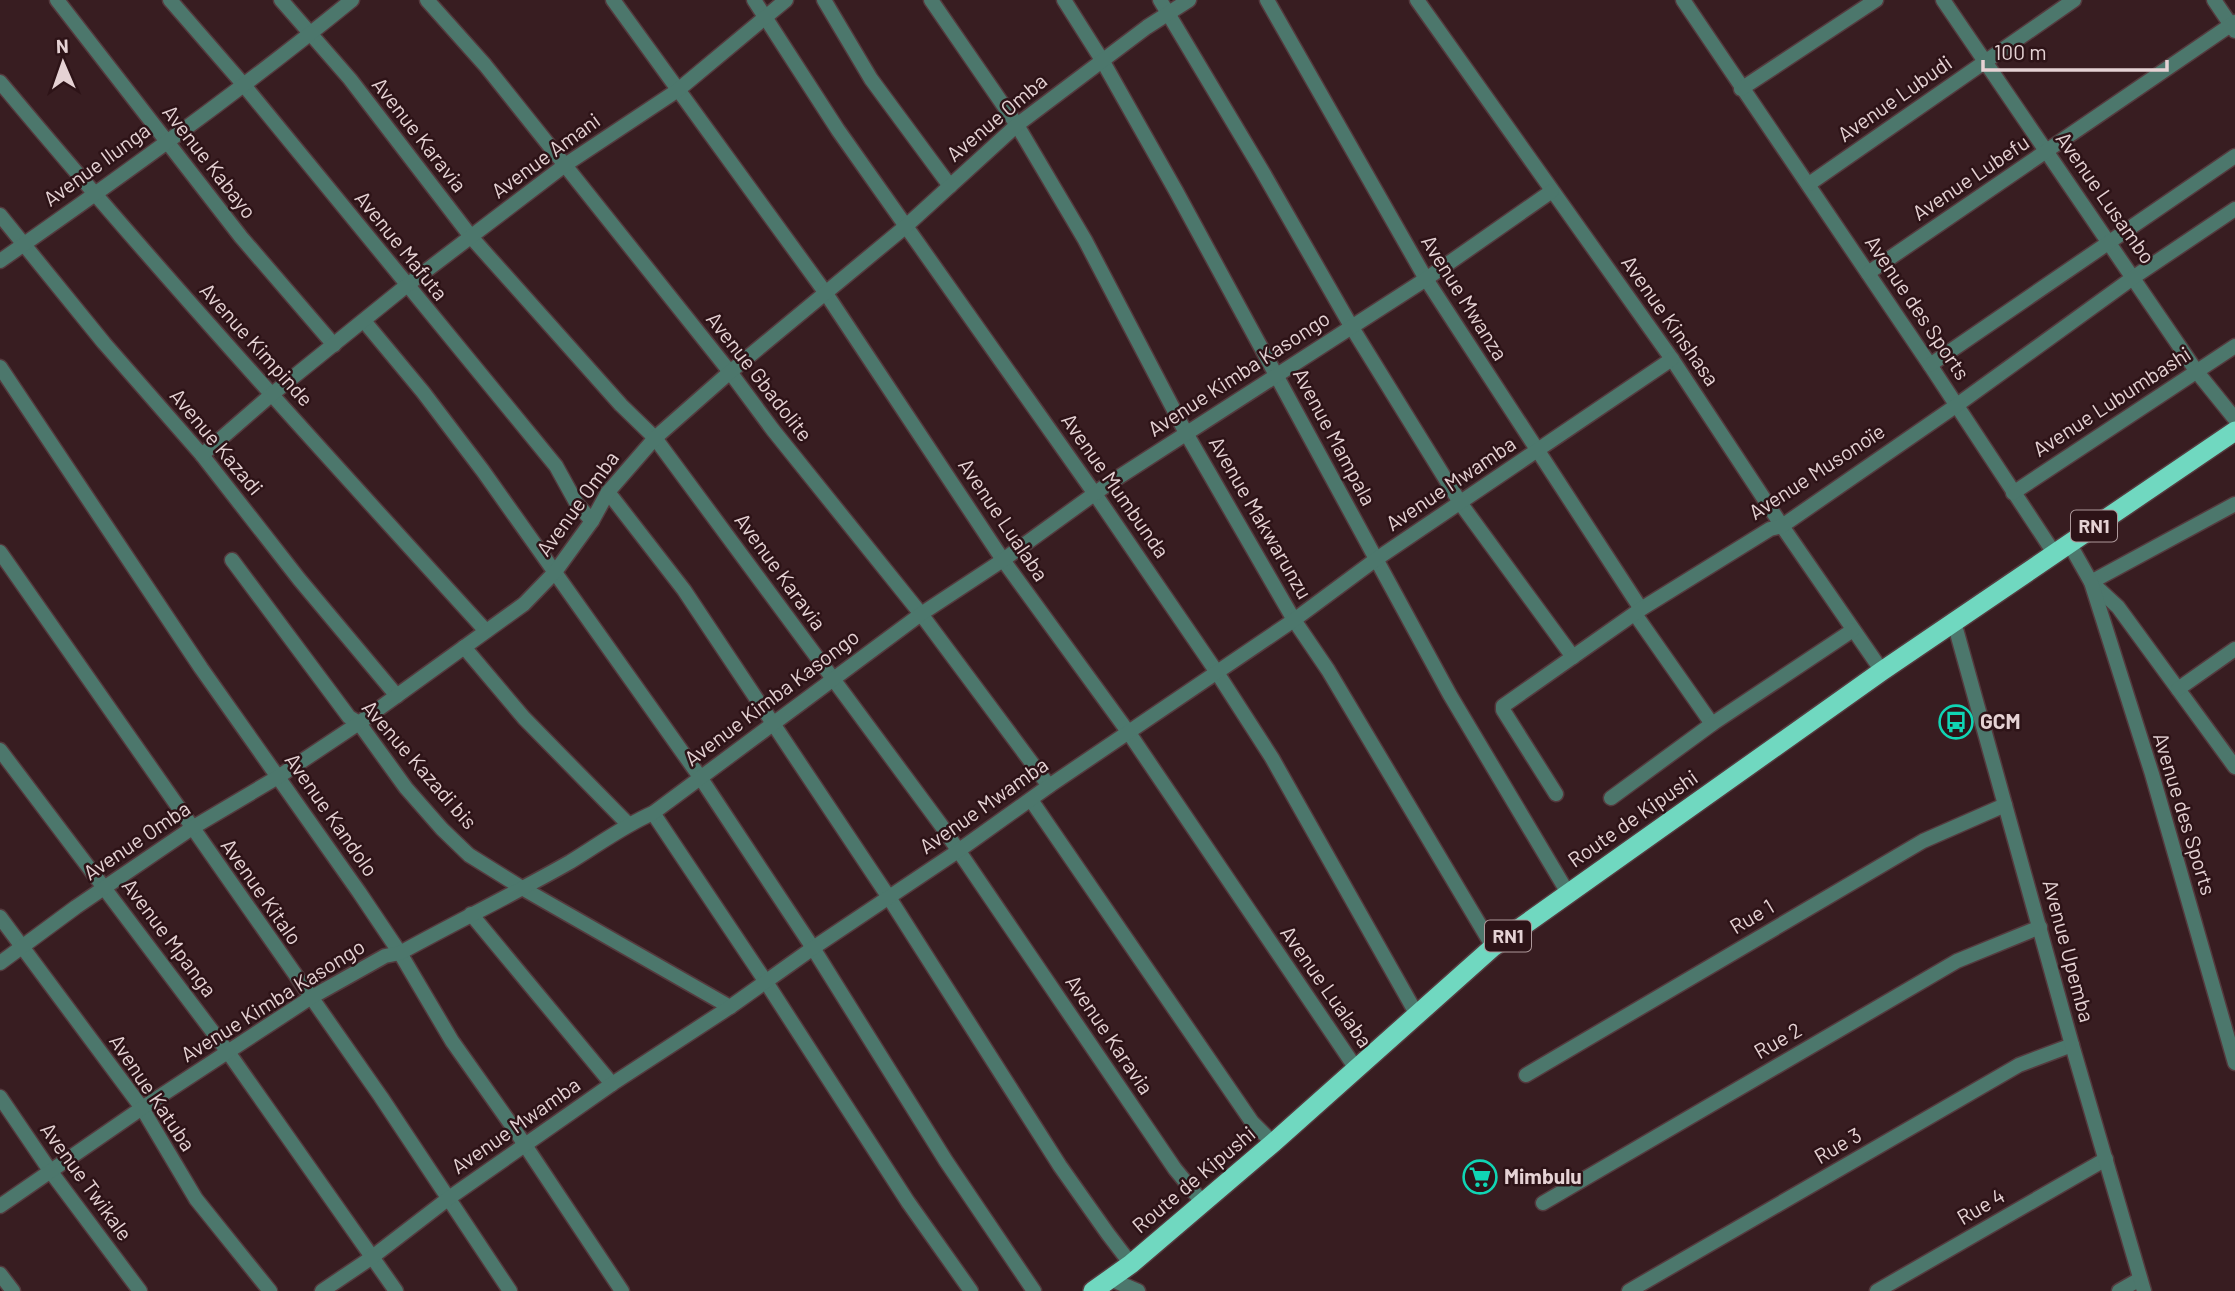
<svg xmlns="http://www.w3.org/2000/svg" width="2235" height="1291" viewBox="0 0 2235 1291" font-family="Barlow,sans-serif">
  <style>
    .lines { fill: none; stroke-linecap: round; stroke-linejoin: round }
    .minor-casing { stroke: #543a3e; stroke-width: 17 }
    .tertiary-casing { stroke: #543a3e; stroke-width: 17 }
    .trunk-casing { stroke: #543a3e; stroke-width: 22 }
    .minor { stroke: #4c776c; stroke-width: 14 }
    .tertiary { stroke: #4c776c; stroke-width: 14 }
    .trunk { stroke: #70d8c0; stroke-width: 19 }
    .labels { text-anchor: middle; stroke-width: 5; stroke-linejoin: round; paint-order: stroke }
    .shield { fill: #2d1317; stroke: #ae999b; stroke-width: 2 }
    .shield-label { font-size: 19px; font-weight: bold; fill: #e5d2d4 }
    .street-label { font-size: 21px; fill: #e5d2d4; stroke: #2d1317 }
    .poi-label { font-size: 21px; font-weight: bold; fill: #e5d2d4; stroke: #2d1317; text-anchor: start }
  </style>
  <rect width="100%" height="100%" fill="#381d21"/>
  <g class="lines">
    <defs>
      <g id="minor">
        <path d="M57,0L241,237L334,345"/>
        <path d="M170,0L243,84L556,466L577,504L592,521"/>
        <path d="M281,0L350,79L472,238L621,405L655,438L941,825L1175,1169L1203,1203"/>
        <path d="M427,0L485,65L730,372L773,430L921,614L1049,786"/>
        <path d="M613,0L825,292L1003,560L1129,733L1355,1067"/>
        <path d="M754,0L838,130L1095,494L1216,671L1272,758L1416,1013"/>
        <path d="M824,0L871,79L950,186"/>
        <path d="M931,0L1017,125L1085,240L1186,433L1294,620L1328,670L1493,947"/>
        <path d="M1064,0L1102,60L1176,191L1450,695L1568,893"/>
        <path d="M1160,0L1261,169L1351,326L1461,504L1573,657"/>
        <path d="M1267,0L1426,279L1641,609"/>
        <path d="M1417,0L1672,359L1782,526L1882,671"/>
        <path d="M1683,0L1930,365L2054,553"/>
        <path d="M1943,0L2197,372L2235,419"/>
        <path d="M2214,0L2235,31"/>
        <path d="M0,82C157,270 321,450 486,631"/>
        <path d="M1741,89L1876,0"/>
        <path d="M1809,184L2074,0"/>
        <path d="M0,215L104,343L202,455L299,579L397,696"/>
        <path d="M0,261C119,178 239,92 352,0"/>
        <path d="M1868,273L2235,22"/>
        <path d="M364,321L423,392L483,471L700,777L813,948L946,1161L1034,1291"/>
        <path d="M1930,365L2235,156"/>
        <path d="M0,367L201,668L359,892L400,953L452,1041L515,1130L622,1291"/>
        <path d="M202,455L271,395L406,286L565,165L678,90L786,0"/>
        <path d="M608,492L684,590L888,896L1060,1166L1108,1234L1131,1264"/>
        <path d="M2013,493L2235,346"/>
        <path d="M2235,504L2091,582L2118,607L2235,767"/>
        <path d="M2069,543L2091,582L2152,774L2235,1063"/>
        <path d="M0,552L381,1097L510,1291"/>
        <path d="M232,560L349,717L359,723L406,788L442,829L469,855L522,888L730,1007"/>
        <path d="M1635,614L1712,724"/>
        <path d="M464,647L524,718L628,824"/>
        <path d="M2178,689L2235,649"/>
        <path d="M0,750L228,1052L396,1291"/>
        <path d="M1556,794L1503,710V706L1641,609L1770,529L1782,526L1957,405L2134,277L2235,209"/>
        <path d="M1611,798L1712,724L1853,630"/>
        <path d="M1031,800L1252,1122L1273,1143"/>
        <path d="M653,813L766,982L908,1202L971,1291"/>
        <path d="M471,914L612,1084"/>
        <path d="M0,917L142,1108L196,1199L270,1291"/>
        <path d="M0,963L76,907L192,828L278,777L359,723L524,604L555,572L592,521L608,492L655,438L730,372L905,227L1017,125L1147,27L1189,0"/>
        <path d="M1526,1075L1923,841L2005,805"/>
        <path d="M0,1097L51,1172L140,1291"/>
        <path d="M1543,1203L1957,961L2040,927"/>
        <path d="M0,1206L142,1108L310,998L385,956L400,953C456,922 514,894 570,862C598,845 623,826 653,813L921,614L1003,560L1108,484L1426,279L1552,191"/>
        <path d="M0,1274L13,1291"/>
        <path d="M1110,1279L1138,1291"/>
        <path d="M322,1291L371,1258L449,1198L612,1084L730,1007L813,948L958,851L1049,786L1294,620L1375,560L1672,359"/>
        <path d="M1629,1291L2019,1065L2072,1045"/>
        <path d="M1877,1291L2106,1159"/>
        <path d="M2119,1291L2140,1279"/>
      </g>
      <path id="tertiary" d="M1954,622L2072,1045L2144,1291"/>
      <path id="trunk" d="M1093,1291L1131,1264L1273,1143L1493,947L1882,671L2235,431"/>
    </defs>
    <use href="#minor" class="minor-casing"/>
    <use href="#tertiary" class="tertiary-casing"/>
    <use href="#trunk" class="trunk-casing"/>
    <use href="#minor" class="minor"/>
    <use href="#tertiary" class="tertiary"/>
    <use href="#trunk" class="trunk"/>
  </g>
  <defs>
    <symbol id="bus-ring" viewBox="-11 -11 22 22"><circle r="9.5" fill="#2d1317" stroke="#10d5b4" stroke-width="1.5"/><path d="M-5-6H5V4H4V6H2V4H-2V6H-4V4H-5ZM-3.5-4V0h7V-4ZM-3.5 1.2v1.5H-2V1.2ZM2 1.2v1.5H3.5V1.2Z" fill="#10d5b4"/></symbol>
    <symbol id="supermarket-ring" viewBox="-11 -11 22 22"><circle r="9.5" fill="#2d1317" stroke="#10d5b4" stroke-width="1.5"/><path d="M-6-5.5h2.5l.6 2H6L4.5 2H-2.5L-4.4-4H-6ZM-1.5 3.2a1.3 1.3 0 1 0 .1 0ZM3 3.2a1.3 1.3 0 1 0 .1 0Z" fill="#10d5b4"/></symbol>
  </defs>
  <g fill-rule="evenodd">
    <use href="#bus-ring" x="1937" y="703" width="38" height="38"/>
    <use href="#supermarket-ring" x="1461" y="1158" width="38" height="38"/>
  </g>
  <g class="labels">
    <g class="shield">
      <rect x="2071" y="510.5" width="46" height="31" rx="5"/>
      <rect x="1485" y="920.5" width="46" height="31" rx="5"/>
    </g>
    <g class="shield-label">
      <text x="2094" y="533">RN1</text>
      <text x="1508" y="943">RN1</text>
    </g>
    <g class="street-label">
      <text transform="translate(1895 99) rotate(-35)" y="7">Avenue Lubudi</text>
      <text transform="translate(997 118) rotate(-40)" y="7">Avenue Omba</text>
      <text transform="translate(419 135) rotate(52)" y="7">Avenue Karavia</text>
      <text transform="translate(546 156) rotate(-36)" y="7">Avenue Amani</text>
      <text transform="translate(209 162) rotate(52)" y="7">Avenue Kabayo</text>
      <text transform="translate(97 165) rotate(-36)" y="7">Avenue Ilunga</text>
      <text transform="translate(1971 178) rotate(-34)" y="7">Avenue Lubefu</text>
      <text transform="translate(2105 198) rotate(55)" y="7">Avenue Lusambo</text>
      <text transform="translate(401 246) rotate(51)" y="7">Avenue Mafuta</text>
      <text transform="translate(1464 298) rotate(58)" y="7">Avenue Mwanza</text>
      <text transform="translate(1917 308) rotate(56)" y="7">Avenue des Sports</text>
      <text transform="translate(1670 321) rotate(55)" y="7">Avenue Kinshasa</text>
      <text transform="translate(256 345) rotate(48)" y="7">Avenue Kimpinde</text>
      <text transform="translate(1239 374) rotate(-33)" y="7">Avenue Kimba Kasongo</text>
      <text transform="translate(759 377) rotate(52)" y="7">Avenue Gbadolite</text>
      <text transform="translate(2112 402) rotate(-33)" y="7">Avenue Lubumbashi</text>
      <text transform="translate(1334 437) rotate(62)" y="7">Avenue Mampala</text>
      <text transform="translate(216 442) rotate(50)" y="7">Avenue Kazadi</text>
      <text transform="translate(1817 472) rotate(-33)" y="7">Avenue Musonoïe</text>
      <text transform="translate(1451 484) rotate(-34)" y="7">Avenue Mwamba</text>
      <text transform="translate(1115 486) rotate(55)" y="7">Avenue Mumbunda</text>
      <text transform="translate(578 504) rotate(-54)" y="7">Avenue Omba</text>
      <text transform="translate(1260 518) rotate(60)" y="7">Avenue Makwarunzu</text>
      <text transform="translate(1003 520) rotate(56)" y="7">Avenue Lualaba</text>
      <text transform="translate(780 572) rotate(54)" y="7">Avenue Karavia</text>
      <text transform="translate(772 698) rotate(-37)" y="7">Avenue Kimba Kasongo</text>
      <text transform="translate(419 765) rotate(49)" y="7">Avenue Kazadi bis</text>
      <text transform="translate(984 806) rotate(-35)" y="7">Avenue Mwamba</text>
      <text transform="translate(2184 814) rotate(73)" y="7">Avenue des Sports</text>
      <text transform="translate(331 815) rotate(55)" y="7">Avenue Kandolo</text>
      <text transform="translate(1633 819) rotate(-35)" y="7">Route de Kipushi</text>
      <text transform="translate(137 841) rotate(-34)" y="7">Avenue Omba</text>
      <text transform="translate(261 892) rotate(55)" y="7">Avenue Kitalo</text>
      <text transform="translate(1752 917) rotate(-31)" y="7">Rue 1</text>
      <text transform="translate(169 938) rotate(53)" y="7">Avenue Mpanga</text>
      <text transform="translate(2068 951) rotate(75)" y="7">Avenue Upemba</text>
      <text transform="translate(1326 987) rotate(55)" y="7">Avenue Lualaba</text>
      <text transform="translate(273 1001) rotate(-32)" y="7">Avenue Kimba Kasongo</text>
      <text transform="translate(1109 1035) rotate(56)" y="7">Avenue Karavia</text>
      <text transform="translate(1778 1041) rotate(-30)" y="7">Rue 2</text>
      <text transform="translate(152 1093) rotate(56)" y="7">Avenue Katuba</text>
      <text transform="translate(516 1126) rotate(-35)" y="7">Avenue Mwamba</text>
      <text transform="translate(1838 1146) rotate(-30)" y="7">Rue 3</text>
      <text transform="translate(1194 1180) rotate(-40)" y="7">Route de Kipushi</text>
      <text transform="translate(86 1182) rotate(54)" y="7">Avenue Twikale</text>
      <text transform="translate(1981 1207) rotate(-30)" y="7">Rue 4</text>
    </g>
    <g class="poi-label">
      <text x="1980" y="729">GCM</text>
      <text x="1504" y="1184">Mimbulu</text>
    </g>
  </g>
  <g transform="translate(63 63) rotate(358)" stroke="#2d1317" stroke-width="5" paint-order="stroke">
  <path d="M0-5L12 26L0 18L-12 26Z" fill="#e5d2d4"/>
  <text y="-10" font-size="19" font-weight="bold" text-anchor="middle" fill="#e5d2d4">N</text>
  </g>
  <path d="M1983 60v10h184v-10" fill="none" stroke="#e5d2d4" stroke-width="3.5"/>
  <text x="1994" y="60" font-size="21" fill="#e5d2d4" stroke="#2d1317" stroke-width="5" paint-order="stroke">100 m</text>
</svg>
